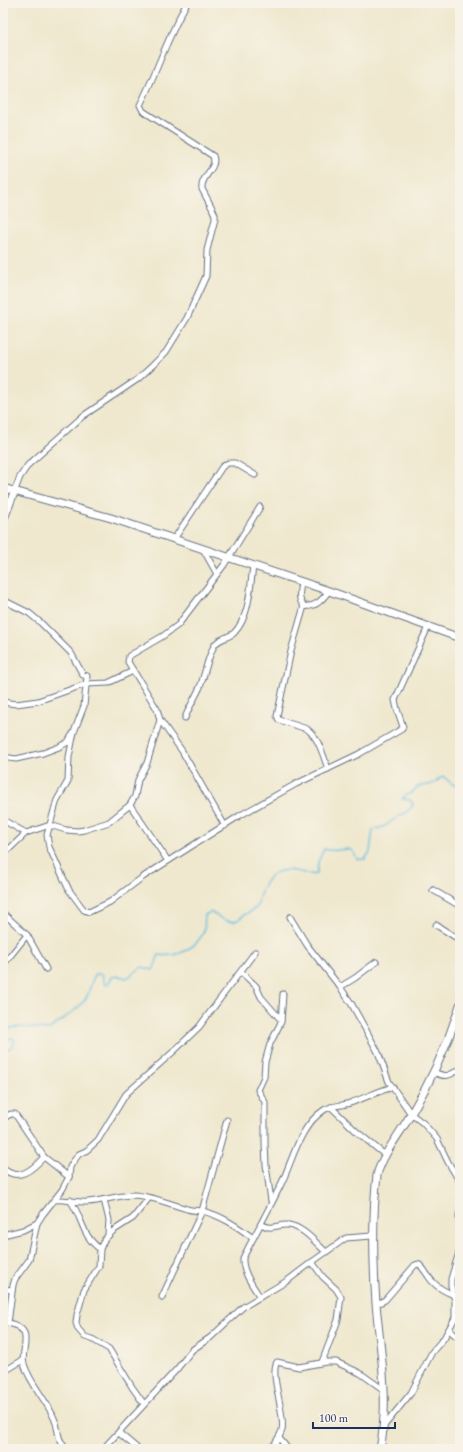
<svg xmlns="http://www.w3.org/2000/svg" width="463" height="1452" viewBox="0 0 463 1452" font-family="'EB Garamond',serif">
  <style>
    .lines { fill: none; stroke-linecap: round; stroke-linejoin: round }
    .stream { stroke: #64bde2; stroke-width: 1.5 }
    .street-casing { stroke: #657085; stroke-width: 7 }
    .secondary-casing { stroke: #657085; stroke-width: 9 }
    .street { stroke: #fff; stroke-width: 5 }
    .secondary { stroke: #fff; stroke-width: 7 }
  </style>
  <rect width="100%" height="100%" fill="#f7f3e8"/>
  <filter id="ink" filterUnits="userSpaceOnUse"><feTurbulence type="fractalNoise" baseFrequency=".025" numOctaves="2"/><feDisplacementMap in="SourceGraphic" scale="8" xChannelSelector="R" yChannelSelector="G"/><feConvolveMatrix kernelMatrix="1 2 1 2 8 2 1 2 1" color-interpolation-filters="sRGB"/></filter>
  <filter id="wash" filterUnits="userSpaceOnUse"><feTurbulence type="fractalNoise" baseFrequency=".012" numOctaves="4" result="noise"/><feDisplacementMap in="SourceGraphic" scale="16" xChannelSelector="R" yChannelSelector="G"/><feGaussianBlur stdDeviation="0.9" result="paint"/><feColorMatrix in="noise" values="0 0 0 0 0 0 0 0 0 0 0 0 0 0 0 0 0 1.4 0 .05"/><feComposite in="paint" operator="in"/></filter>
  <g filter="url(#wash)">
    <rect width="100%" height="100%" fill="#efe8ce"/>
    <g class="lines">
      <g class="stream">
        <path d="M3,1034C9,1022 36,1029 48,1030C59,1022 80,1009 86,998C91,990 90,981 96,974H102L105,985L108,984L112,977L119,976L127,978L142,967L153,970C156,965 156,960 159,955C177,958 197,948 204,931C205,927 204,920 205,915L210,912C219,916 227,925 238,920C241,918 243,915 246,914C250,911 253,910 257,907C261,885 270,866 295,871C303,872 309,876 317,874L318,862L324,849C336,853 341,847 352,850L357,859H365L370,852L373,830L385,826L399,816L406,813L411,808L413,804L410,800L402,799C406,793 411,796 417,787C425,785 435,786 440,778L444,777L452,784L460,787"/>
        <path d="M3,1041L12,1038L15,1040C13,1046 9,1050 3,1050"/>
      </g>
    </g>
  </g>
  <g filter="url(#ink)">
    <g class="lines">
      <defs>
        <g id="street">
          <path d="M15,490L20,477L28,465L83,416L138,379L153,365L166,352L187,318L206,276L207,250L215,219V215L212,208L202,189C200,176 218,169 213,156L143,111L140,105C157,72 168,35 187,3"/>
          <path d="M174,539L222,467L228,463H235L255,475"/>
          <path d="M203,549L217,574"/>
          <path d="M301,582C300,591 297,599 304,606C315,608 322,600 329,591"/>
          <path d="M3,600L29,613L41,623L71,653L83,675L87,676L84,706L74,732L69,757L68,781L57,800L47,835L49,847L69,890L84,910L89,912L110,902L143,877L239,816L296,784L359,754L402,729L403,727L397,709L395,700L428,627"/>
          <path d="M304,606L291,651L277,716L279,720L307,729C319,738 323,755 328,769"/>
          <path d="M3,702L16,704L38,701L86,684L108,683L133,671"/>
          <path d="M185,718C189,707 195,698 200,687C205,674 207,659 214,646C217,639 228,638 234,633C250,616 250,588 253,566"/>
          <path d="M3,757L16,759L43,753L59,747L68,742L72,735"/>
          <path d="M130,805L168,861"/>
          <path d="M3,820L26,833"/>
          <path d="M225,826L182,751L160,720L157,709L128,662L129,656L163,636L178,625L224,565L260,507"/>
          <path d="M3,855L26,833L50,825L66,830L78,831L84,830L109,822L125,809L130,805L135,796L138,780L147,763L160,720"/>
          <path d="M433,890L460,906"/>
          <path d="M3,913L27,935L46,969"/>
          <path d="M290,917L307,945L340,987L351,1003L378,1052L389,1082L411,1114L423,1123L437,1139L448,1162L460,1182"/>
          <path d="M436,925L460,940"/>
          <path d="M3,965L27,935"/>
          <path d="M241,972L256,986L261,997L281,1020"/>
          <path d="M340,987L355,978L376,962"/>
          <path d="M434,1072C446,1078 449,1076 460,1069"/>
          <path d="M331,1107L356,1131L385,1155"/>
          <path d="M3,1118L11,1114H15L44,1157L69,1177"/>
          <path d="M3,1168C18,1183 33,1169 44,1157"/>
          <path d="M55,1200C66,1199 77,1203 88,1202C104,1201 118,1195 134,1195C152,1196 170,1204 187,1209C192,1211 197,1210 202,1211C221,1215 238,1227 253,1238"/>
          <path d="M70,1200C83,1218 81,1235 100,1249"/>
          <path d="M104,1200L109,1220L108,1235"/>
          <path d="M271,1201L266,1165L265,1143V1102L258,1090L264,1077L265,1062L270,1044L281,1022L283,994"/>
          <path d="M460,1212L459,1215L460,1239"/>
          <path d="M261,1224C272,1231 277,1224 288,1225C302,1226 316,1243 326,1252"/>
          <path d="M3,1235L23,1230L37,1223"/>
          <path d="M312,1262L323,1277L336,1289L341,1297L338,1320L322,1362"/>
          <path d="M3,1289L12,1290"/>
          <path d="M162,1297L202,1211L227,1120"/>
          <path d="M260,1297C253,1286 242,1272 243,1258C256,1232 271,1206 283,1180C294,1156 300,1126 324,1110C332,1105 342,1106 350,1103C365,1098 378,1091 393,1087"/>
          <path d="M376,1303L381,1302L385,1300L415,1265L418,1264C424,1267 427,1276 432,1281C438,1288 446,1292 454,1295"/>
          <path d="M455,1318V1301L451,1286V1279L460,1249"/>
          <path d="M3,1322C10,1323 21,1326 24,1333C28,1343 21,1354 24,1364C30,1384 46,1399 54,1418C60,1430 55,1436 66,1449"/>
          <path d="M8,1323L13,1285L15,1279L29,1260L37,1223L43,1214L62,1190L69,1177L70,1167L73,1162L79,1154L86,1151L98,1140L126,1094L173,1052L199,1027L255,952"/>
          <path d="M449,1330L460,1339"/>
          <path d="M3,1372L23,1360"/>
          <path d="M144,1404L132,1387L109,1349L92,1339L85,1337L78,1329L76,1323L77,1315L84,1290L99,1266L100,1249L104,1240L113,1231L133,1218L149,1198"/>
          <path d="M384,1426L411,1393L432,1352L444,1338L455,1318L460,1314"/>
          <path d="M119,1433L138,1449"/>
          <path d="M279,1438L288,1449"/>
          <path d="M103,1449L177,1369L192,1350L211,1337L243,1307L287,1281L312,1262L346,1238L372,1236"/>
          <path d="M271,1449C275,1443 280,1437 282,1430C286,1415 269,1374 277,1362L299,1367L326,1362H336L360,1373L384,1390"/>
          <path d="M457,1449L460,1445"/>
        </g>
        <g id="secondary">
          <path d="M3,488L111,518L329,591L460,638"/>
          <path d="M3,521L15,490"/>
          <path d="M380,1449C390,1401 380,1351 376,1303C373,1260 372,1218 377,1175C383,1153 400,1134 411,1114C432,1079 448,1044 460,1005"/>
        </g>
      </defs>
      <use href="#street" class="street-casing"/>
      <use href="#secondary" class="secondary-casing"/>
      <use href="#street" class="street"/>
      <use href="#secondary" class="secondary"/>
    </g>
  </g>
  <rect width="463" height="1452" fill="none" stroke="#f7f3e8" stroke-width="16"/>
  <path d="M313 1422v6h82v-6" fill="none" stroke="#1b2f5e" stroke-width="2"/>
  <text x="319" y="1422" font-size="12" fill="#1b2f5e" stroke="#f7f3e8" stroke-width="3" paint-order="stroke">100 m</text>
</svg>
